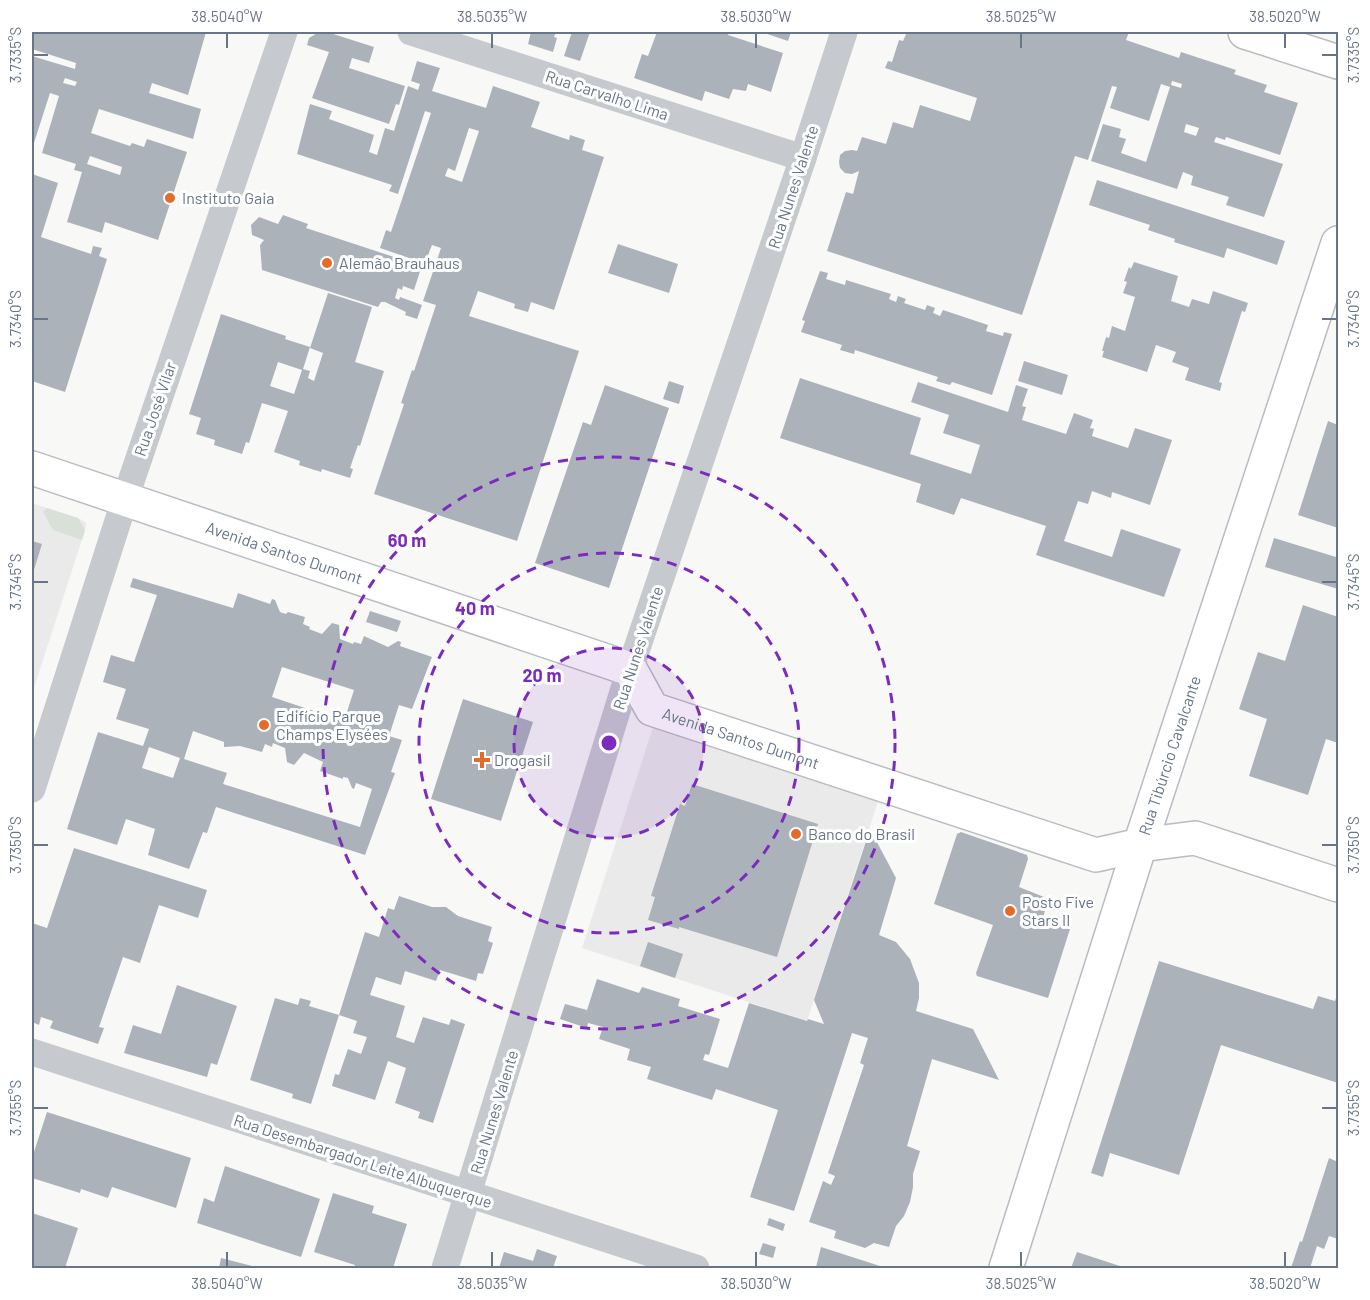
<svg xmlns="http://www.w3.org/2000/svg" width="1370" height="1300" viewBox="0 0 1370 1300" font-family="Barlow,sans-serif">
  <style>
    .built { fill: #e9eae9 }
    .green { fill: #d9e0d7 }
    .building { fill: #acb2ba; fill-rule: evenodd }
    .lines { fill: none; stroke-linecap: round; stroke-linejoin: round }
    .secondary-casing { stroke: #b8bcc2; stroke-width: 36 }
    .primary-casing { stroke: #b9bcc1; stroke-width: 36 }
    .street { stroke: #c6c9cd; stroke-width: 27 }
    .secondary { stroke: #fff; stroke-width: 33 }
    .primary { stroke: #fff; stroke-width: 33 }
    .ticks { fill: none; stroke: #677587; stroke-width: 2 }
    .ring { fill: none; stroke: #7b2cbf; stroke-width: 3; stroke-dasharray: 10 8 }
    .poi-dot { fill: #e46b2a; stroke: #fff; stroke-width: 2 }
    .labels { text-anchor: middle; stroke-width: 6; stroke-linejoin: round; paint-order: stroke }
    .street-label { font-size: 16px; fill: #677587; stroke: #fff }
    .poi-label { font-size: 16px; fill: #677587; stroke: #fff; text-anchor: start }
    .centre { fill: #7b2cbf; stroke: #fff; stroke-width: 3 }
    .ring-label { font-size: 18px; text-anchor: middle; font-weight: bold; fill: #7b2cbf; stroke: #fff; stroke-width: 6; stroke-linejoin: round; paint-order: stroke }
    .neatline { fill: none; stroke: #677587; stroke-width: 2 }
    .ticks-label { font-size: 15px; text-anchor: middle; fill: #677587 }
  </style>
  <rect width="100%" height="100%" fill="#f8f9f6"/>
  <g class="built">
    <path d="M32,503L80,519L86,523V527L32,694Z"/>
    <path d="M655,721L881,792L807,1021L582,948Z"/>
  </g>
  <path class="green" d="M47,508L78,518L85,530L82,540L53,530L43,512Z"/>
  <g class="building">
    <path d="M32,32H206L188,95L152,83L149,93L201,109L193,139L99,109L91,133L130,146L132,143L144,147L147,139L187,152L158,240L105,222L102,233L67,222L82,172L74,170L76,164L42,153L59,96L50,93L32,149V56L75,69L76,63L32,49ZM65,78L77,82L75,86L63,83ZM90,156L122,167L120,175L87,164Z"/>
    <path d="M319,32H327L374,47L369,63L352,58L349,68L405,86L399,105L396,104L389,124L312,98L329,52L307,45L309,38Z"/>
    <path d="M531,32H556L554,37L557,38L553,52L528,44Z"/>
    <path d="M572,32H590L580,61L564,56Z"/>
    <path d="M657,32H729L728,35L783,53L771,92L748,84L746,91L733,89L729,99L705,91L702,101L634,78L642,54L648,56Z"/>
    <path d="M761,32H791L788,41Z"/>
    <path d="M907,32H1129L1126,40L1179,58L1181,52L1236,70L1234,74L1267,85L1264,92L1298,103L1280,155L1226,137L1225,140L1216,137L1214,142L1283,164L1264,217L1226,205L1229,197L1191,185L1193,176L1183,172L1177,189L1091,161L1103,124L1121,129L1119,137L1126,139L1121,153L1146,162L1170,87L1161,84L1149,121L1110,108L1117,87L1112,86L1088,160L1075,156L1022,315L827,251L846,192L853,194L859,171L852,174L845,173L840,168L839,162L840,155L845,151L852,150L857,151L862,137L886,144L893,122L913,128L920,105L970,121L977,98L885,68L888,61L892,62L899,40L903,41ZM1172,81L1182,84L1181,88L1171,85ZM1186,124L1199,128L1196,136L1184,132Z"/>
    <path d="M417,61L440,68L432,91L486,108L493,86L540,102L531,127L569,140L570,135L585,140L582,150L604,157L554,310L531,302L528,312L514,308L515,304L478,291L469,316L579,351L517,541L374,494L404,404L401,403L412,370L414,371L436,305L423,301L441,248L432,245L425,263L423,262L414,290L403,286L402,290L398,288L395,298L399,300L400,297L422,305L417,319L405,315L406,312L385,302H381L378,307L262,270L260,245L264,240L252,235L251,225L259,217L278,224L283,215L308,224L306,228L394,257L393,262L408,266L412,259L380,248L386,230L391,232L431,113L425,111L398,194L389,191L392,185L297,154L310,104L332,111L329,119L374,135L369,152L377,155L385,128L394,131L408,86L418,90L420,84L411,81ZM469,128L479,131L462,182L445,176L448,168L455,171Z"/>
    <path d="M32,174L58,183L41,237L91,254L93,246L102,248L99,256L107,259L65,392L32,381Z"/>
    <path d="M1097,180L1285,241L1277,265L1227,248L1224,258L1174,242L1175,239L1148,230L1150,225L1089,205Z"/>
    <path d="M618,244L678,264L669,293L608,273Z"/>
    <path d="M1134,262L1178,276L1171,301L1189,307L1192,299L1209,304L1213,291L1248,303L1245,312L1242,311L1219,382L1222,383L1220,391L1185,380L1189,368L1172,362L1176,352L1156,345L1147,372L1102,357L1104,351H1102L1106,337L1109,338L1112,326L1125,331L1135,297L1123,293L1127,282L1124,281L1129,267L1131,269Z"/>
    <path d="M820,271L828,273L826,279L845,285L846,280L891,294L889,299L896,302L898,296L906,299L904,303L925,310L927,305L935,308L933,313L940,316L943,310L988,325L986,331L1003,336L1004,332L1012,334L992,395L952,382L950,385L936,381L938,377L855,350L854,354L840,350L842,345L801,332L805,321L802,320Z"/>
    <path d="M328,293L372,307L355,362L384,371L360,446L358,445L350,468L353,469L350,478L322,469L321,472L299,465L300,461L274,452L288,411L262,403L249,443L246,442L242,454L214,445L215,440L196,434L201,418L189,414L221,314L286,336L285,339L310,347L303,369L310,371L308,378L314,381L323,353L310,348ZM278,362L302,370L294,394L270,386Z"/>
    <path d="M1024,361L1068,375L1062,395L1018,381Z"/>
    <path d="M800,378L921,418L910,454L971,474L980,445L943,433L949,415L911,402L918,382L1008,412L1016,385L1028,389L1022,406L1026,407L1022,420L1066,434L1074,413L1093,420L1090,428L1094,429L1092,436L1128,448L1135,428L1172,440L1150,505L1112,492L1111,498L1092,491L1088,504L1078,501L1064,541L1112,557L1121,529L1181,549L1164,597L1036,555L1046,526L961,498L954,515L916,502L921,484L780,438Z"/>
    <path d="M669,381L684,386L679,404L663,399Z"/>
    <path d="M605,385L669,408L609,588L535,563L583,422L591,425Z"/>
    <path d="M1328,421L1338,425V528L1298,515Z"/>
    <path d="M1274,538L1336,557L1338,549V589L1265,567Z"/>
    <path d="M32,541L42,544L32,576Z"/>
    <path d="M133,578L233,608L238,593L270,604L272,599L275,600L280,612L286,614L288,612L305,617L303,624L310,627L309,629L322,634L332,623L339,625L340,639L353,644L354,642L361,644L364,636L388,647L398,641L401,642L400,646L432,657L412,709L399,705L389,736L402,740L391,772L395,773L365,855L216,807L207,833L203,832L189,869L148,855L155,829L126,819L117,845L67,829L98,732L143,746L149,729L116,719L126,689L103,682L111,655L134,662L157,595L130,587ZM282,667L354,690L344,721L272,697ZM193,731L224,742V747L240,746L262,752L265,744L272,747L273,743L285,748L287,762L294,765L304,753L323,762L320,771L343,779V777L348,778L352,788L354,789L356,783L372,789L360,827L223,784L227,773L184,759ZM149,747L180,758L173,778L142,768Z"/>
    <path d="M1303,605L1338,617V743L1326,739L1308,795L1249,776L1267,719L1239,709L1258,652L1285,661Z"/>
    <path d="M370,611L401,621L397,632L366,622Z"/>
    <path d="M463,699L533,722L501,821L431,799Z"/>
    <path d="M692,784L818,824L777,957L679,927V929L648,920L655,897L651,896L680,804L685,806Z"/>
    <path d="M870,829L896,878L879,935L896,942L910,959L919,983V998L916,1011L973,1029L999,1080L932,1059L907,1146L920,1151L913,1174V1187L910,1202L904,1216L896,1226L889,1247L874,1243L865,1248L834,1238L836,1231L809,1222L823,1181L831,1185L835,1176L828,1173L864,1065L860,1063L868,1038L852,1033L794,1211L750,1197L778,1110L716,1089L712,1100L647,1079L651,1067L627,1060L630,1049L599,1039L603,1027L588,1023L587,1028L560,1019L565,1004L587,1010L597,979L639,993L642,987L680,999L678,1006L720,1019L709,1055L705,1054L703,1060L728,1068L749,1003L807,1021L808,1019L824,1024L814,1000Z"/>
    <path d="M961,832L1027,855L1028,859L1019,887L1049,899L1042,920L1070,929L1048,998L977,976L976,973L993,925L934,904L957,834Z"/>
    <path d="M74,848L207,890L198,918L159,905L140,963L123,957L99,1027L104,1028L98,1044L50,1028L53,1021L41,1017L39,1025L32,1022V923L47,928Z"/>
    <path d="M399,896L432,907H446L458,916L492,927L488,941L493,943L483,974L478,973L476,981L440,970L436,981L405,971L401,985L376,977L370,995L405,1006L396,1037L414,1043L423,1017L449,1025L451,1019L465,1024L433,1123L418,1118L420,1112L395,1103L406,1068L388,1061L375,1100L332,1086L335,1074L339,1075L348,1049L361,1054L367,1037L353,1033L357,1021L339,1015L365,932L379,937L388,908L394,910Z"/>
    <path d="M648,942L683,954L675,978L640,966Z"/>
    <path d="M1159,961L1313,1009L1318,996L1335,1001L1338,992V1083L1221,1045L1179,1175L1110,1153L1103,1177L1091,1173Z"/>
    <path d="M177,985L237,1006L217,1065L211,1063L207,1077L124,1053L133,1025L161,1034Z"/>
    <path d="M275,998L298,1005L300,998L311,1001L309,1006L339,1015L311,1104L292,1098L293,1094L250,1080Z"/>
    <path d="M47,1112L191,1158L176,1208L112,1187L108,1198L81,1189L80,1193L32,1178V1158Z"/>
    <path d="M1329,1158L1338,1162V1239L1329,1236L1324,1249L1317,1246L1310,1268H1291L1300,1241L1302,1242Z"/>
    <path d="M225,1166L320,1199L301,1257L197,1223L204,1198L214,1202Z"/>
    <path d="M333,1193L374,1206L372,1213L407,1224L393,1268H354L355,1265L314,1252Z"/>
    <path d="M32,1213L78,1228L65,1268H32Z"/>
    <path d="M769,1218L785,1224L783,1231L767,1225Z"/>
    <path d="M763,1243L776,1247L773,1258L759,1254Z"/>
    <path d="M821,1247L880,1266L879,1268L816,1267Z"/>
    <path d="M537,1249L557,1256L553,1268H499L504,1252L533,1261Z"/>
    <path d="M1077,1252L1126,1268H1071Z"/>
    <path d="M221,1258L260,1268H219Z"/>
  </g>
  <g class="lines">
    <defs>
      <g id="secondary">
        <path d="M1245,32L1338,62"/>
        <path id="s1" d="M1006,1268L1140,845L1338,243"/>
      </g>
      <g id="primary">
        <path id="s2" d="M32,468L630,669L652,709L1096,855L1140,845L1195,838L1338,885"/>
      </g>
    </defs>
    <use href="#secondary" class="secondary-casing"/>
    <use href="#primary" class="primary-casing"/>
    <g class="street">
      <path d="M411,32L803,158"/>
      <path d="M32,789L125,499L284,32"/>
      <path d="M32,1052L696,1268"/>
      <path d="M445,1268L630,669L803,158L844,32"/>
    </g>
    <use href="#secondary" class="secondary"/>
    <use href="#primary" class="primary"/>
  </g>
  <path class="ticks" d="M227,33V48M492,33V48M756,33V48M1021,33V48M1285,33V48M33,55H48M1322,55H1337M33,319H48M1322,319H1337M33,582H48M1322,582H1337M33,845H48M1322,845H1337M33,1108H48M1322,1108H1337M227,1252V1267M492,1252V1267M756,1252V1267M1021,1252V1267M1285,1252V1267"/>
  <circle cx="609" cy="743" r="95" fill="#7b2cbf" fill-opacity=".12"/>
  <g class="ring">
    <circle cx="609" cy="743" r="95"/>
    <circle cx="609" cy="743" r="190"/>
    <circle cx="609" cy="743" r="286"/>
  </g>
  <g class="poi-dot">
    <circle cx="170" cy="198" r="6"/>
    <circle cx="327" cy="263" r="6"/>
    <circle cx="264" cy="725" r="6"/>
    <path d="M479 751h6v6h6v6h-6v6h-6v-6h-6v-6h6z"/>
    <circle cx="796" cy="834" r="6"/>
    <circle cx="1010" cy="911" r="6"/>
  </g>
  <g class="labels">
    <g class="street-label">
      <text transform="translate(607 95) rotate(18)" y="6">Rua Carvalho Lima</text>
      <text transform="translate(793 187) rotate(-72)" y="6">Rua Nunes Valente</text>
      <text transform="translate(155 409) rotate(-71)" y="6">Rua José Vilar</text>
      <text dy="6" stroke="none"><textPath href="#s2" startOffset="266">Avenida Santos Dumont</textPath></text>
      <text transform="translate(638 648) rotate(-72)" y="6">Rua Nunes Valente</text>
      <text dy="6" stroke="none"><textPath href="#s2" startOffset="770">Avenida Santos Dumont</textPath></text>
      <text dy="6" stroke="none"><textPath href="#s1" startOffset="538">Rua Tibúrcio Cavalcante</textPath></text>
      <text transform="translate(494 1112) rotate(-73)" y="6">Rua Nunes Valente</text>
      <text transform="translate(363 1161) rotate(18)" y="6">Rua Desembargador Leite Albuquerque</text>
    </g>
    <g class="poi-label">
      <text x="182" y="204">Instituto Gaia</text>
      <text x="339" y="269">Alemão Brauhaus</text>
      <text x="276" y="722">Edifício Parque<tspan x="276" dy="18">Champs Elysées</tspan></text>
      <text x="494" y="766">Drogasil</text>
      <text x="808" y="840">Banco do Brasil</text>
      <text x="1022" y="908">Posto Five<tspan x="1022" dy="18">Stars II</tspan></text>
    </g>
  </g>
  <circle cx="609" cy="743" r="9" class="centre"/>
  <g class="ring-label">
    <text x="407" y="547">60 m</text>
    <text x="475" y="615">40 m</text>
    <text x="542" y="682">20 m</text>
  </g>
  <rect width="1370" height="1300" fill="none" stroke="#ffffff" stroke-width="66"/>
  <rect x="33" y="33" width="1304" height="1234" class="neatline"/>
  <g class="ticks-label">
    <text x="227" y="22">38.5040°W</text>
    <text x="492" y="22">38.5035°W</text>
    <text x="756" y="22">38.5030°W</text>
    <text x="1021" y="22">38.5025°W</text>
    <text x="1285" y="22">38.5020°W</text>
    <text transform="translate(16 55) rotate(-90)" y="5">3.7335°S</text>
    <text transform="translate(1354 55) rotate(-90)" y="5">3.7335°S</text>
    <text transform="translate(16 319) rotate(-90)" y="5">3.7340°S</text>
    <text transform="translate(1354 319) rotate(-90)" y="5">3.7340°S</text>
    <text transform="translate(16 582) rotate(-90)" y="5">3.7345°S</text>
    <text transform="translate(1354 582) rotate(-90)" y="5">3.7345°S</text>
    <text transform="translate(16 845) rotate(-90)" y="5">3.7350°S</text>
    <text transform="translate(1354 845) rotate(-90)" y="5">3.7350°S</text>
    <text transform="translate(16 1108) rotate(-90)" y="5">3.7355°S</text>
    <text transform="translate(1354 1108) rotate(-90)" y="5">3.7355°S</text>
    <text x="227" y="1289">38.5040°W</text>
    <text x="492" y="1289">38.5035°W</text>
    <text x="756" y="1289">38.5030°W</text>
    <text x="1021" y="1289">38.5025°W</text>
    <text x="1285" y="1289">38.5020°W</text>
  </g>
</svg>
